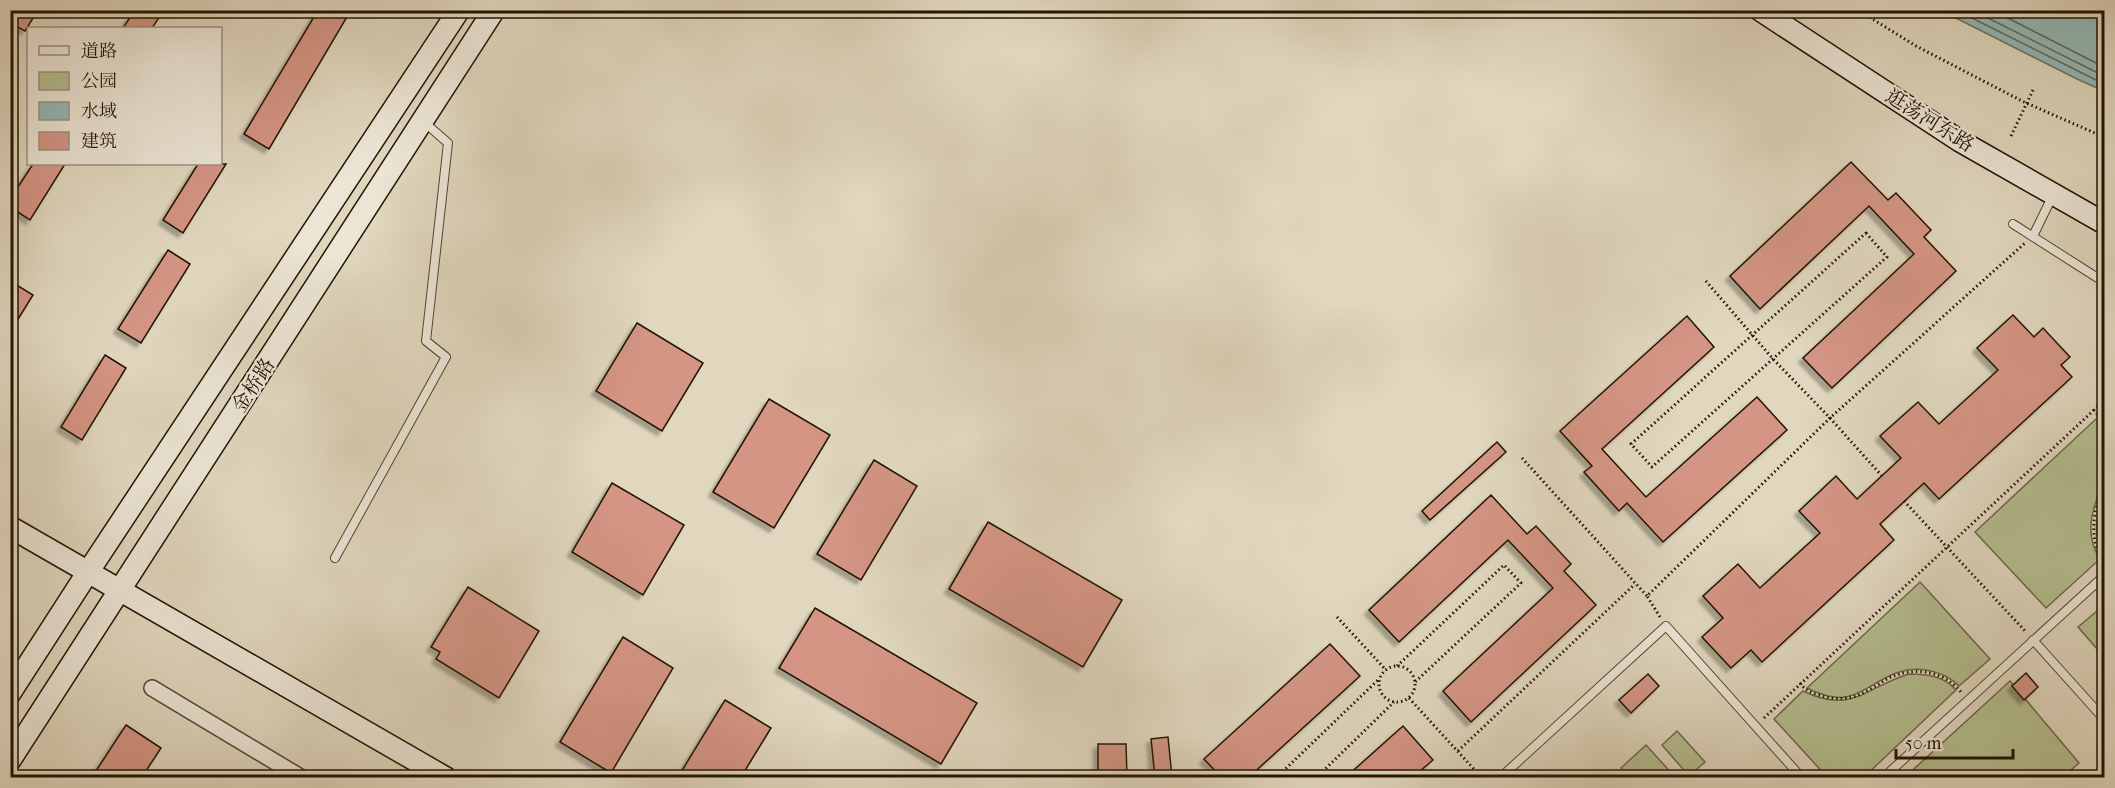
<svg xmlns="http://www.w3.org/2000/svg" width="2115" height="788" viewBox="0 0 2115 788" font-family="'IM FELL French Canon','Noto Serif SC',serif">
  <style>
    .green { fill: #b5be90; stroke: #6c6849; stroke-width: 1.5 }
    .water { fill: #94b9b5; stroke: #67776d; stroke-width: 1.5 }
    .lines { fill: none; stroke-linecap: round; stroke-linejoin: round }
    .shore { stroke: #5c665c; stroke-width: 1.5 }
    .building { fill: #d49584; stroke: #231302; stroke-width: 1.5; filter: url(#shadow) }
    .lane-casing { stroke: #524431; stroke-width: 10 }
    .street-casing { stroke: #524431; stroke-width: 18 }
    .secondary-casing { stroke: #231302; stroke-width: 24 }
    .path { stroke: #231302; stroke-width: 3; stroke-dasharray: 1.5 3; stroke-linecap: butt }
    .lane { stroke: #ebe5d5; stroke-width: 8 }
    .street { stroke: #ebe5d5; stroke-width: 15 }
    .secondary { stroke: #ebe5d5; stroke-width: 21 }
    .labels { text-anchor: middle; stroke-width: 4.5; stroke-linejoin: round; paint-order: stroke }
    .street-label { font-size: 20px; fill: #231302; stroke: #ebe5d5 }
  </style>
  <defs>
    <filter id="shadow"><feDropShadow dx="-4.5" dy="4.5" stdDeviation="1.5" flood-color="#0004"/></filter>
  </defs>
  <rect width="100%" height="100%" fill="#e0d7be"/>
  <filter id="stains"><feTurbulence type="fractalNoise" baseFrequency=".00333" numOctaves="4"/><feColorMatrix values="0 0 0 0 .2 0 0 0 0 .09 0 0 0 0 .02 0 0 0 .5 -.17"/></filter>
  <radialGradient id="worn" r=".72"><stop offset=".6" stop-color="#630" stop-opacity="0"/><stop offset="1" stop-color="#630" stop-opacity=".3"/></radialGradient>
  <g class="green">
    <path d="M2097,418C2100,422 2104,425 2104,430C2106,440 2107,474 2103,482C2093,507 2083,534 2100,559L2046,608L1975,532Z"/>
    <path d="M2104,494V554L2103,555C2092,537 2096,513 2104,494Z"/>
    <path d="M1920,582L1990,659L1959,686C1950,677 1939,672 1926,670C1886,663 1865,702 1834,697C1825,696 1815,692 1807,688Z"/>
    <path d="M2104,605V657L2078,627Z"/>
    <path d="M1909,674C1927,674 1944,676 1956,690L1864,777H1827L1774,719L1803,691C1853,715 1865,687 1909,674Z"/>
    <path d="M2010,681L2079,763L2063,777L1904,778Z"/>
    <path d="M1677,731L1705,762L1689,776L1662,745Z"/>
    <path d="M1646,745L1675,777H1629L1621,768Z"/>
  </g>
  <path class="water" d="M1942,11H2104V91L2077,79Z"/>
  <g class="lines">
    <g class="shore">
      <path d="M1956,10L2104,84"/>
      <path d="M1972,10L2104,76"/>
      <path d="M1992,10L2104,67"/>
    </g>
  </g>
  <g class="building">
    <path d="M10,10H38L25,31L10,23Z"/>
    <path d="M135,10H164L152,28H123Z"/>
    <path d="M318,10H351L269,149L244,134Z"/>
    <path d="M1851,162L1888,200L1896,193L1931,230L1924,237L1956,271L1832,388L1803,358L1914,254L1869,206L1760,309L1730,276Z"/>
    <path d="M33,164H65L30,220L10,207V199Z"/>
    <path d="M198,164H226L183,233L163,220Z"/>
    <path d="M168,250L190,264L141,343L118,329Z"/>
    <path d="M10,281L33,295L10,332Z"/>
    <path d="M2013,315L2034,337L2043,328L2070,357L2061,365L2072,377L1939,499L1924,483L1880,524L1894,540L1762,662L1751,650L1731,668L1702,637L1723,618L1703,596L1738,564L1760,588L1820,533L1799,511L1836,476L1857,499L1901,458L1880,436L1918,402L1939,424L1998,370L1977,348Z"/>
    <path d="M1687,316L1714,347L1602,449L1646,497L1757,397L1787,430L1663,542L1627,503L1619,511L1584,472L1592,466L1560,431Z"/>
    <path d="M637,323L703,363L662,431L596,391Z"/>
    <path d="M105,355L126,368L82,440L61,427Z"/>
    <path d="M769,399L830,435L774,528L713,492Z"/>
    <path d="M1497,442L1506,452L1430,520L1422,511Z"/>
    <path d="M874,460L917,486L861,580L817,554Z"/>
    <path d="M612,483L684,525L643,595L572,552Z"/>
    <path d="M1491,495L1527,534L1536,526L1571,564L1564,571L1596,605L1471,722L1443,691L1553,588L1508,540L1399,642L1369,610Z"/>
    <path d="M988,522L1122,600L1083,667L949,589Z"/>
    <path d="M468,587L539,631L499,698L436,659L440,652L431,647Z"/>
    <path d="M815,608L977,703L941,764L779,668Z"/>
    <path d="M623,637L673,668L611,773L560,742Z"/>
    <path d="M1330,644L1360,676L1249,777H1221L1204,759Z"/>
    <path d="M2026,673L2038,687L2024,700L2012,686Z"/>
    <path d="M1648,674L1659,686L1631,713L1619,700Z"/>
    <path d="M725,700L771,728L741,777H678Z"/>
    <path d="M126,725L161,748L142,777H92Z"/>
    <path d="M1403,726L1433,760L1413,777H1346Z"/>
    <path d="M1168,737L1172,777H1155L1151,739Z"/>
    <path d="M1098,744H1126L1127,777H1098Z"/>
  </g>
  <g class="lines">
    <defs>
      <g id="lane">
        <path d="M2013,224L2104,282"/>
        <path d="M2033,236L2053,195"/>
        <path d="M335,558L446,357L426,341L448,143L424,122"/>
        <path d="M2033,640L2104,719"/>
        <path d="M1500,778L1666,626L1802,778"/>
        <path d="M1883,778L2104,576"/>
      </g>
      <path id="street" d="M152,688L302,778"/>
      <g id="secondary">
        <path d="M1760,10L1960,141L2104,223"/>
        <path d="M10,527L446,778"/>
        <path d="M10,693L88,572L459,10"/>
        <path d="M10,760L494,10"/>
      </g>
    </defs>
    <use href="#lane" class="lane-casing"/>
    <use href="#street" class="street-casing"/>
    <use href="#secondary" class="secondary-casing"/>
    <g class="path">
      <path d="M1858,10L1916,46L2024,102L2104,137"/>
      <path d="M2011,136L2034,88"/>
      <path d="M1866,233L1887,257L1652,467L1631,444Z"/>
      <path d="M2104,400L2094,410L2104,423"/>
      <path d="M1522,458L1647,596"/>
      <path d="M1882,476L1830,418L2025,243"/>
      <path d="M2104,485C2094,508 2087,539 2104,561"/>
      <path d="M1904,501L2026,632"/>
      <path d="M1337,617L1386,670"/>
      <path d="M1660,617L1647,596L1830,418L1773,359L1705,280"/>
      <circle cx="1397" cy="684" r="18"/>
      <path d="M1397,666L1504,565L1521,583L1415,682"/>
      <path d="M1800,683C1805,690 1811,693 1819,695C1831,699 1844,700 1856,696C1866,692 1876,686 1885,680C1910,666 1942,669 1961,692"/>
      <path d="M1409,698L1482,778"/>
      <path d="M1764,718L2094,410"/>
      <path d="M1458,751L1635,584"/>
      <path d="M1276,778L1379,679"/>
      <path d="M1316,778L1394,702"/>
    </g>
    <use href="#lane" class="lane"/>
    <use href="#street" class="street"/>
    <use href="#secondary" class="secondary"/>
  </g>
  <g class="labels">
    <g class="street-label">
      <text transform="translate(1930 120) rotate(32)" y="7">逛荡河东路</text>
      <text transform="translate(253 385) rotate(-57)" y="7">金桥路</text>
    </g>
  </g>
  <rect width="2115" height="788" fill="none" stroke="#e0d7be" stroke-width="36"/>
  <rect x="12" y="12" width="2091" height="764" fill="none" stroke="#231302" stroke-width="3"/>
  <rect x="18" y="18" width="2079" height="752" fill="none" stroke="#231302" stroke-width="1.5"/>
  <rect x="27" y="27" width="195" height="138" fill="#ebe5d5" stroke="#9b9181" stroke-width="1.5"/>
  <rect x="39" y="46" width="30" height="9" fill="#ebe5d5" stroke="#9b9181" stroke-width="1.5"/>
  <text x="81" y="57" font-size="18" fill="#231302">道路</text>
  <rect x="39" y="72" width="30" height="18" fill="#b5be90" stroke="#9b9181" stroke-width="1.5"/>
  <text x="81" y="87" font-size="18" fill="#231302">公园</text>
  <rect x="39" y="102" width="30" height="18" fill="#94b9b5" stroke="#9b9181" stroke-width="1.5"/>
  <text x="81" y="117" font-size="18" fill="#231302">水域</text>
  <rect x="39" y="132" width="30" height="18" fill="#d49584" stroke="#9b9181" stroke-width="1.5"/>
  <text x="81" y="147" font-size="18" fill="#231302">建筑</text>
  <path d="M1896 749v9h117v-9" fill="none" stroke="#231302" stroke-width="3"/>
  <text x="1905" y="749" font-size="18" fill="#231302" stroke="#ebe5d5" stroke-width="4.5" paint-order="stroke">50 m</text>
  <rect width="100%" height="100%" filter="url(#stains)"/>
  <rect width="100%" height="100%" fill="url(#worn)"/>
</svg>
